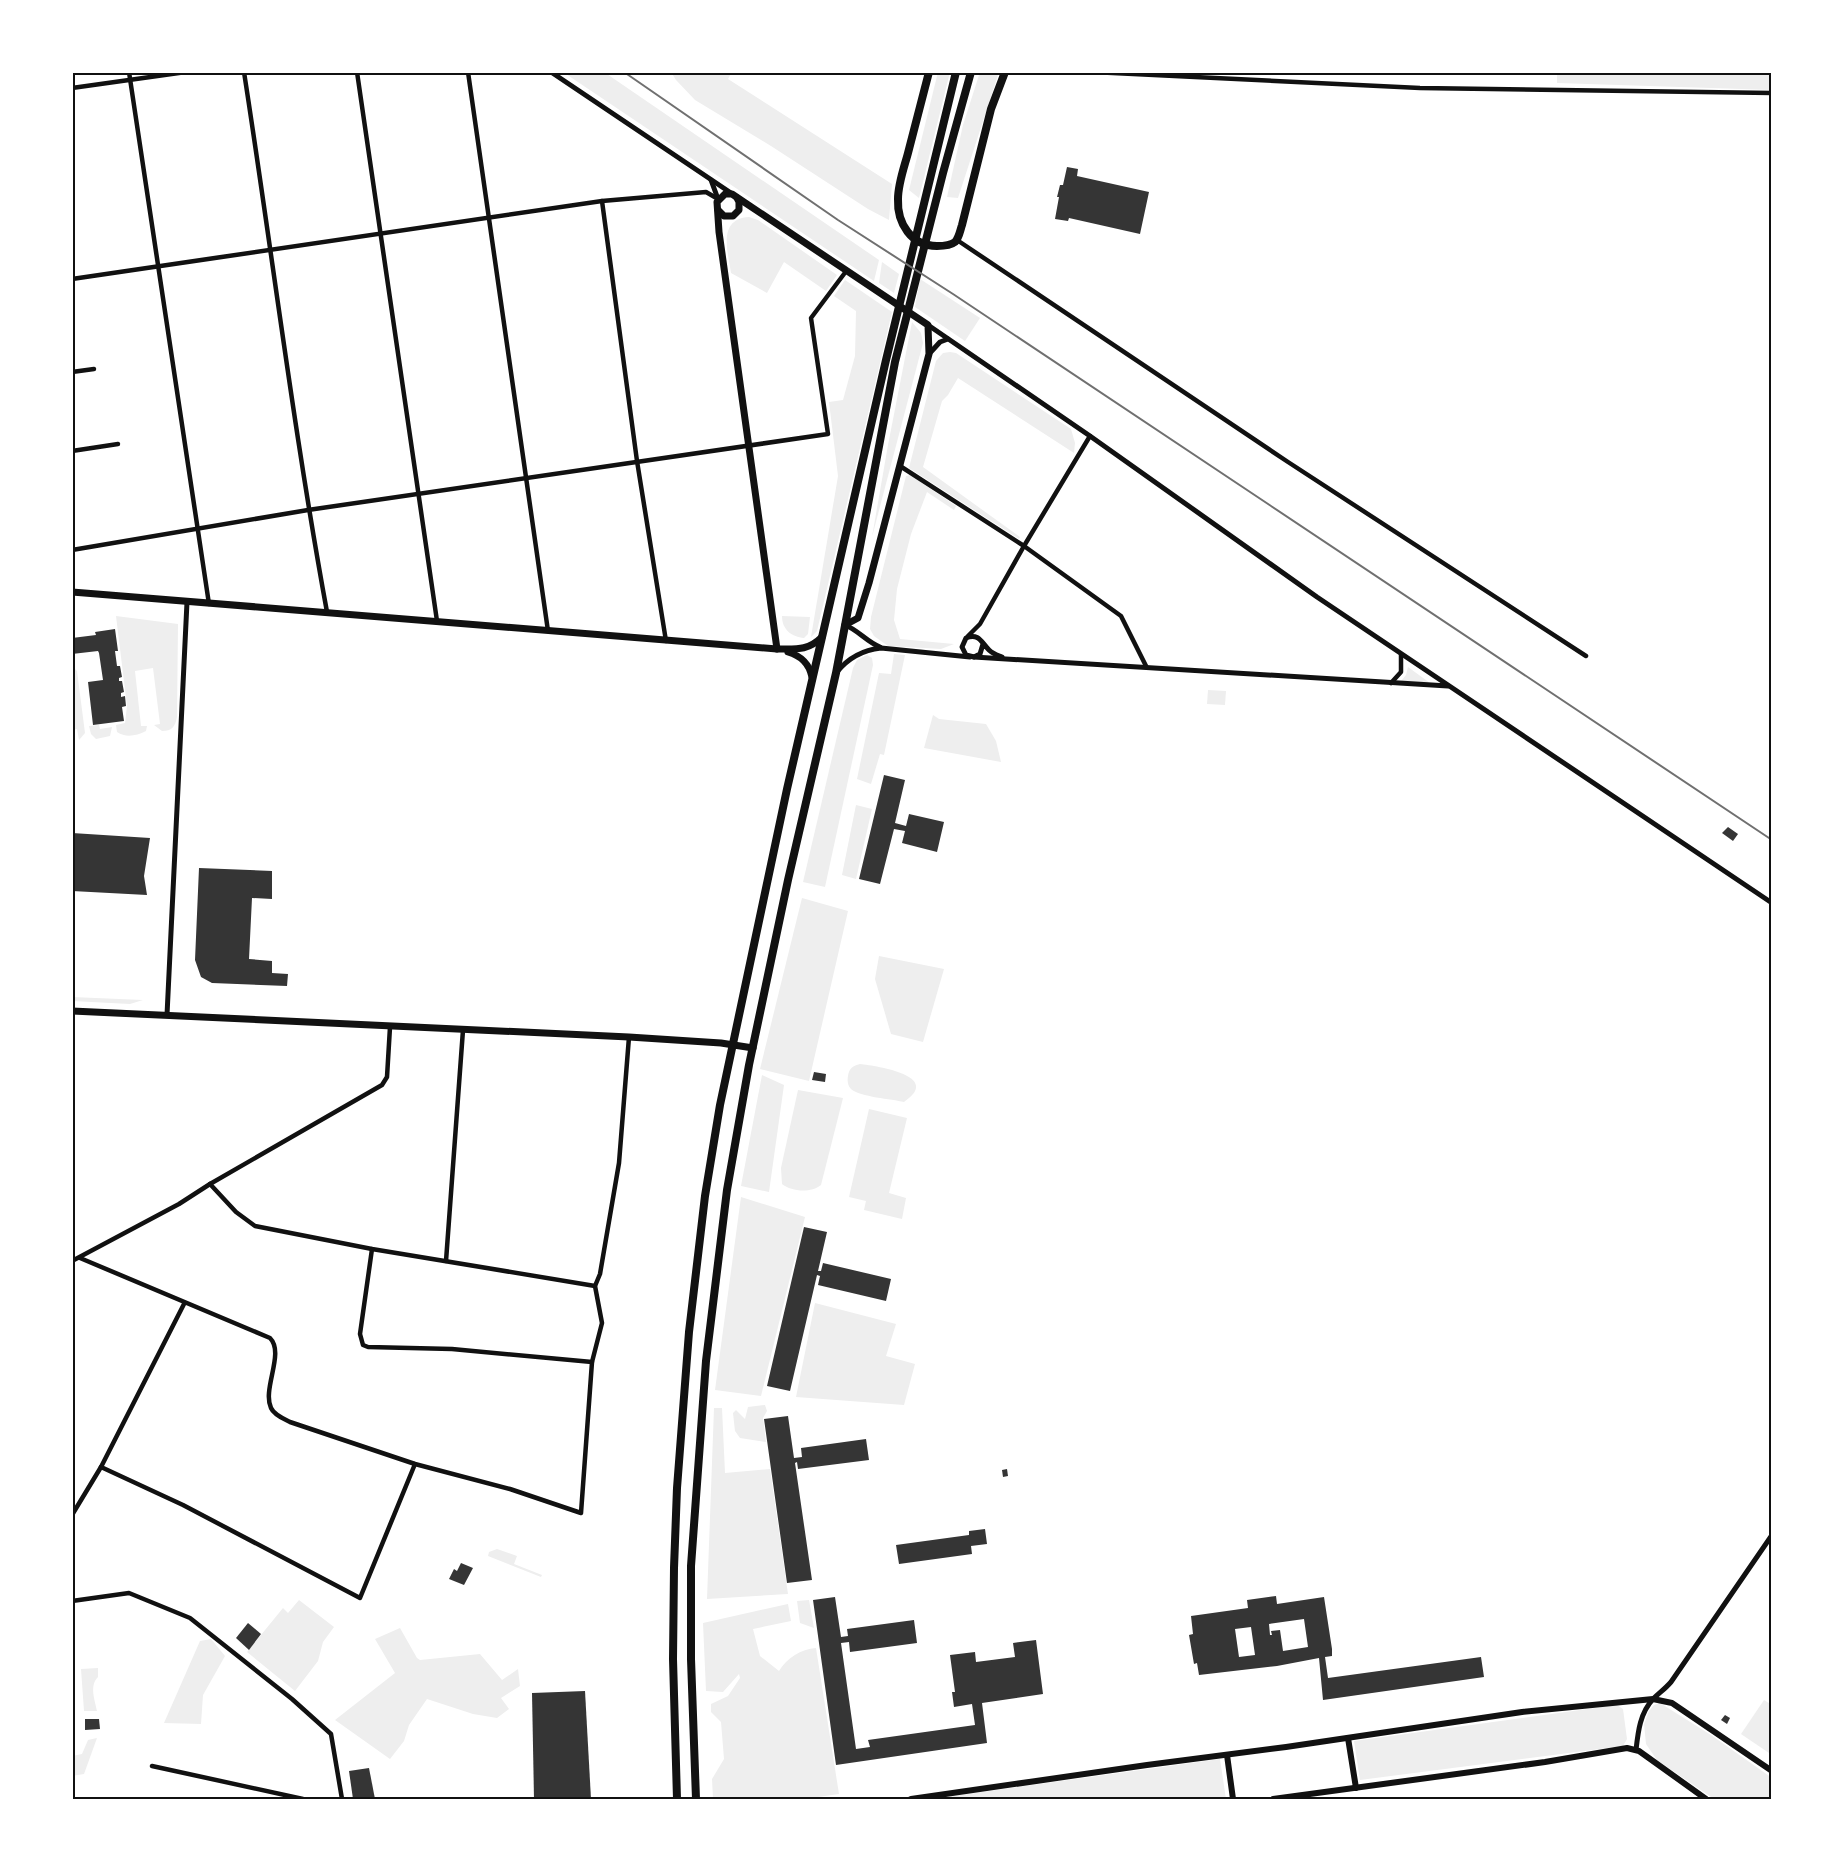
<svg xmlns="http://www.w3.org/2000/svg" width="1844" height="1871" viewBox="0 0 1844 1871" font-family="'Open Sans',sans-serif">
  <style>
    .green { fill: #eee }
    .building { fill: #353535; fill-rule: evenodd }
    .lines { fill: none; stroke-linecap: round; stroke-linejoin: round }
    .minor { stroke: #111; stroke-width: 4.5 }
    .tertiary { stroke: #111; stroke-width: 5 }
    .secondary { stroke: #111; stroke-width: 6 }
    .primary { stroke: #111; stroke-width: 7 }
    .trunk { stroke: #111; stroke-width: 8 }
    .rail { stroke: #707070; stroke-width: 2 }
    .neatline { fill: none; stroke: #111; stroke-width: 2 }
  </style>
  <rect width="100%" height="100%" fill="#fff"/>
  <g class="green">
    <path d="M563,72H604L879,260L874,281Z"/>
    <path d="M671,72H732L728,79L892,184L889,220L868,209L771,146L695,100L676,80Z"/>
    <path d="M938,72H950L919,198L909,190Z"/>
    <path d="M980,72H999L958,198L947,197L963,125Z"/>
    <path d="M1557,72H1772V90L1557,83Z"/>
    <path d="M749,217L758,220L837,275L826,291L784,262L767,293L731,273C728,252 717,219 749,217Z"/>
    <path d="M882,262L899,274L894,293L879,283Z"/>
    <path d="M920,279L980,318L965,341L915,307Z"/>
    <path d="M845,280L892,312L817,631L811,637L838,476L829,402L843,400L855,356L856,311L834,296Z"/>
    <path d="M912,322L921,333L923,343L872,537L888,445Z"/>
    <path d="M950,352L956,353L1071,429L1075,443L1074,453L958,378L948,395L942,401L923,467L1020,537L1019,539L909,468L936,361L943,353Z"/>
    <path d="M910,475L956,506L954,510L927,492L911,534L897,589L894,620L900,639L954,644L941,649L888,646L874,636L870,629L871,617L906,476Z"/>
    <path d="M116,616L178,624L177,717C175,727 172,731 162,731L154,725L160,724L153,668L135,671L141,726H147L146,731C136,736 126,738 117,732L116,725L125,723L127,706Z"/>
    <path d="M782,616L810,617L808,634L804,638C792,637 782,630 782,616Z"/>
    <path d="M894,654L905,655L884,755L880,754L871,784L857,779L879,673L891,674Z"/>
    <path d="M867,655L872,658L873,665L825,887L803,882L853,668L857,660Z"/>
    <path d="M72,666L77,671L85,733L79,740L77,729L72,730Z"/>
    <path d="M1408,667L1430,683L1401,681L1406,675Z"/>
    <path d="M1208,690L1226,691L1225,705L1207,704Z"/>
    <path d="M933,715L939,719L986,724L996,741L1001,762L924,748Z"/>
    <path d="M99,725L100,729L112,727L110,736L96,739L91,734L89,726Z"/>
    <path d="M856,805L872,809L856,879L842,875Z"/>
    <path d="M802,898L848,911L809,1081L760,1069Z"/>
    <path d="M879,956L944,969L923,1042L891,1034L875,979Z"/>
    <path d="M72,997L143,1000L130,1004L72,1001Z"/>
    <path d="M860,1064C878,1066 943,1076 904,1102C892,1099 860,1097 851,1089C848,1086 847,1081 848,1076C849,1068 853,1066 860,1064Z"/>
    <path d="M762,1075L784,1085L769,1192L741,1186Z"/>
    <path d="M798,1090L843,1098L821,1185C811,1193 792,1192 782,1184L781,1168Z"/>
    <path d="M869,1109L907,1118L889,1193L906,1198L902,1219L864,1210L866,1201L849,1197Z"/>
    <path d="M741,1197L805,1217L761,1396L715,1390Z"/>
    <path d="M815,1303L896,1324L886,1356L915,1364L904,1405L796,1397Z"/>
    <path d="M765,1405L767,1411L763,1418L766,1442L740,1438L735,1431L733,1413L736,1410L745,1419L748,1407Z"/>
    <path d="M714,1408H722L725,1473L770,1469L788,1594L707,1599Z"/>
    <path d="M497,1549L517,1556L514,1564L542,1575L541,1577L488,1556L489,1552Z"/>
    <path d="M299,1600L334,1627L323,1642L318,1661L295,1691L247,1652L283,1608L288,1613Z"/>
    <path d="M809,1600L814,1628L800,1623L797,1601Z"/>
    <path d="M788,1604L791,1621L753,1629L760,1656L779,1671C787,1658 801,1649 816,1648L839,1794L804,1799H713L712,1779L724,1759L721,1722L711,1712V1704L728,1696L740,1678L739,1674L723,1692L706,1691L703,1623Z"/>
    <path d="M400,1628L417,1658L420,1660L480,1654L502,1680L518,1669L520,1686L501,1698L509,1709L497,1718L473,1714L427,1699L409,1725L404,1741L390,1759L335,1720L395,1673L375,1639Z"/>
    <path d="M211,1639L225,1656L203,1695L201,1724L164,1723L200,1641Z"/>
    <path d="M98,1668V1677C89,1686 95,1700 97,1711H84L81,1669Z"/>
    <path d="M1764,1700L1772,1705V1755L1741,1734Z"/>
    <path d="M1660,1703L1711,1735L1772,1778V1799H1714L1657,1760L1646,1744L1644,1724L1649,1711L1654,1705Z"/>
    <path d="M1617,1705L1623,1709L1627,1739L1623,1746L1360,1780L1354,1741Z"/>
    <path d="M97,1738L84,1774L72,1776V1756L82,1754L88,1740Z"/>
    <path d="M1220,1759L1226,1799H931Z"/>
  </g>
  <g class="building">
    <path d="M1067,167L1078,169L1077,176L1149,192L1140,234L1069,218L1068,221L1055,219L1059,197H1057L1060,185H1063Z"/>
    <path d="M115,629L118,651H115L117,666H120L122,677L119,678V681H122L124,692L121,693V697L125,696L126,706L122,707L124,721L93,725L88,682L103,680L99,653L98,651L72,654V638L96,635L95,632Z"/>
    <path d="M884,775L905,780L895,823L906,826L909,814L944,822L937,852L902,843L905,831L894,829L880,884L859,879Z"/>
    <path d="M1728,827L1738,834L1733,841L1722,833Z"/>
    <path d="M72,833L150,838L144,876L147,895L72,891Z"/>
    <path d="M199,868L272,871V899L252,898L249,959L272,961V973L288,974L287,986L212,983L201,977L195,960Z"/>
    <path d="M814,1072L826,1074L825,1082L812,1080Z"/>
    <path d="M804,1227L827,1232L818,1271H821L823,1263L891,1279L886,1301L818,1285L820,1276L817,1275L790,1391L767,1386Z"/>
    <path d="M788,1416L794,1458L802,1457L801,1448L866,1439L869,1460L798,1469L797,1462L795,1463L812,1580L787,1583L764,1419Z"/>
    <path d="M1007,1469L1008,1476L1003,1477L1002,1470Z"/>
    <path d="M985,1529L987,1544L971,1546L972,1554L899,1564L896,1545L969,1535V1531Z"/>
    <path d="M461,1563L473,1568L464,1585L449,1579L454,1569L457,1571Z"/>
    <path d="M1276,1596L1277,1604L1324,1597L1332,1649V1656L1325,1657L1328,1678L1481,1657L1484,1677L1323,1700L1319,1658L1277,1666L1199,1675L1197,1663L1194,1664L1189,1635L1193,1634L1191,1616L1248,1608L1247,1600ZM1304,1619L1308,1647L1283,1651L1280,1630L1271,1631L1272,1635H1270L1269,1624ZM1251,1627L1255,1655L1239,1657L1235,1629Z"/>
    <path d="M835,1597L841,1637L848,1636L847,1629L914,1620L917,1643L850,1652L849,1642L841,1643L856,1749L870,1747L868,1740L975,1725L972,1704L954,1707L952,1692H955L950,1655L975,1652L976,1662L1015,1657L1013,1643L1036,1640L1043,1694L982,1703L987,1743L836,1765L813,1600Z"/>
    <path d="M248,1623L261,1634L249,1650L236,1638Z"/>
    <path d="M585,1691L591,1799H534L532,1693Z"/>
    <path d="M1725,1715L1730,1718L1727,1724L1721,1720Z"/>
    <path d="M85,1719H99L100,1729L85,1730Z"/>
    <path d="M369,1768L375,1799H353L349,1771Z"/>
  </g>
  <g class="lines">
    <g class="minor">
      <path d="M129,72L209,604"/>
      <path d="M244,72C272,252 294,433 327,612"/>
      <path d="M357,72L437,621"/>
      <path d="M468,72L548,631"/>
      <path d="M1092,72L1420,88L1772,93"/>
      <path d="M72,88L186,72"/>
      <path d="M602,201L637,461L666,641"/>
      <path d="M957,240L1288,462L1586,656"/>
      <path d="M72,279L602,201L706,192L718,199"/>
      <path d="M72,372L94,369"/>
      <path d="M72,451L118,444"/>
      <path d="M900,466L1024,546L1121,616L1146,666"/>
      <path d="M72,550L308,510L828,434L811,318L847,270"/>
      <path d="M968,636L980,624L1024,546L1090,436"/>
      <path d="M1391,683L1401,672V655"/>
      <path d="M210,1184L236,1212L255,1226L372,1249L595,1286"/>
      <path d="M372,1249L360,1334L363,1345L368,1347L452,1349L592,1362"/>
      <path d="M80,1258L270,1338C285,1353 262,1389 271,1408C274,1415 284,1419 290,1422L415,1464L510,1489L581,1513L592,1362L602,1323L595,1286L600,1274L619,1163L629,1037"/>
      <path d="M72,1261L179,1204L210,1184L382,1085L387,1077L390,1027"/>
      <path d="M446,1261L463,1030"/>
      <path d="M101,1467L183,1505L360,1598L415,1464"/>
      <path d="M72,1515L101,1467L184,1304"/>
      <path d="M72,1601L129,1593L190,1618L292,1699L331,1734L342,1799"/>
      <path d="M152,1766L303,1799"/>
    </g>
    <g class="tertiary">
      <path d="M551,72L731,193"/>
      <path d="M711,180L718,199"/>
      <path d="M928,325L1090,436L1317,597L1772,903"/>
      <path d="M929,354L940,342L948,339"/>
      <path d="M845,625C858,630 867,642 880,647"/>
      <path d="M983,644L980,654L974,657L966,655L962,647L966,638C979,633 981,642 989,650C993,654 997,655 1002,657"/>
      <path d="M974,657L1448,686"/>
      <path d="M837,672C849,657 863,650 881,648L970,657"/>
      <path d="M167,1015L187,602"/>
      <path d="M1636,1750C1638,1732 1640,1713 1653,1699C1659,1693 1665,1689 1671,1682L1772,1535"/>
    </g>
    <g class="secondary">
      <path d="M1348,1738L1356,1788"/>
      <path d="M1227,1755L1233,1799"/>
      <path d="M911,1799L1147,1765L1286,1747L1522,1712L1653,1699L1672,1703L1772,1771"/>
      <path d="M1273,1799L1545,1762L1627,1748L1639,1751L1706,1799"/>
    </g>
    <g class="primary">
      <path d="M718,210L724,216H733L739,210V202L737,198"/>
      <path d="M72,592L777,649C796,649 808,651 822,637"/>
      <path d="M777,649L719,232L717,202L725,194H732L928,325L929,354L869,583L858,618L845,625"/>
      <path d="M788,652C801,656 809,663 812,677"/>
      <path d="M72,1011L629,1037L721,1043L753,1048"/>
    </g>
    <g class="trunk">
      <path d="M929,72C922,99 915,126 908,153C904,168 898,184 898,199C897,223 911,246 937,246C942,246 950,246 955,242C959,238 960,231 962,225L991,109L1005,72"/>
      <path d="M677,1799L673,1659L674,1568L677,1488L689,1332L705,1196L720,1105L787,789L886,360L956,72"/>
      <path d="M696,1799L691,1659V1566L706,1361L727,1190L749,1065L788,880L836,673L895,362L943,173L971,72"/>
    </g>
    <path class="rail" d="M624,72L838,220L953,294L1772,840"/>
  </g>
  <rect width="1844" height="1871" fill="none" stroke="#ffffff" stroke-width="147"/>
  <rect x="74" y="74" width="1696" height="1724" class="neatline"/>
</svg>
